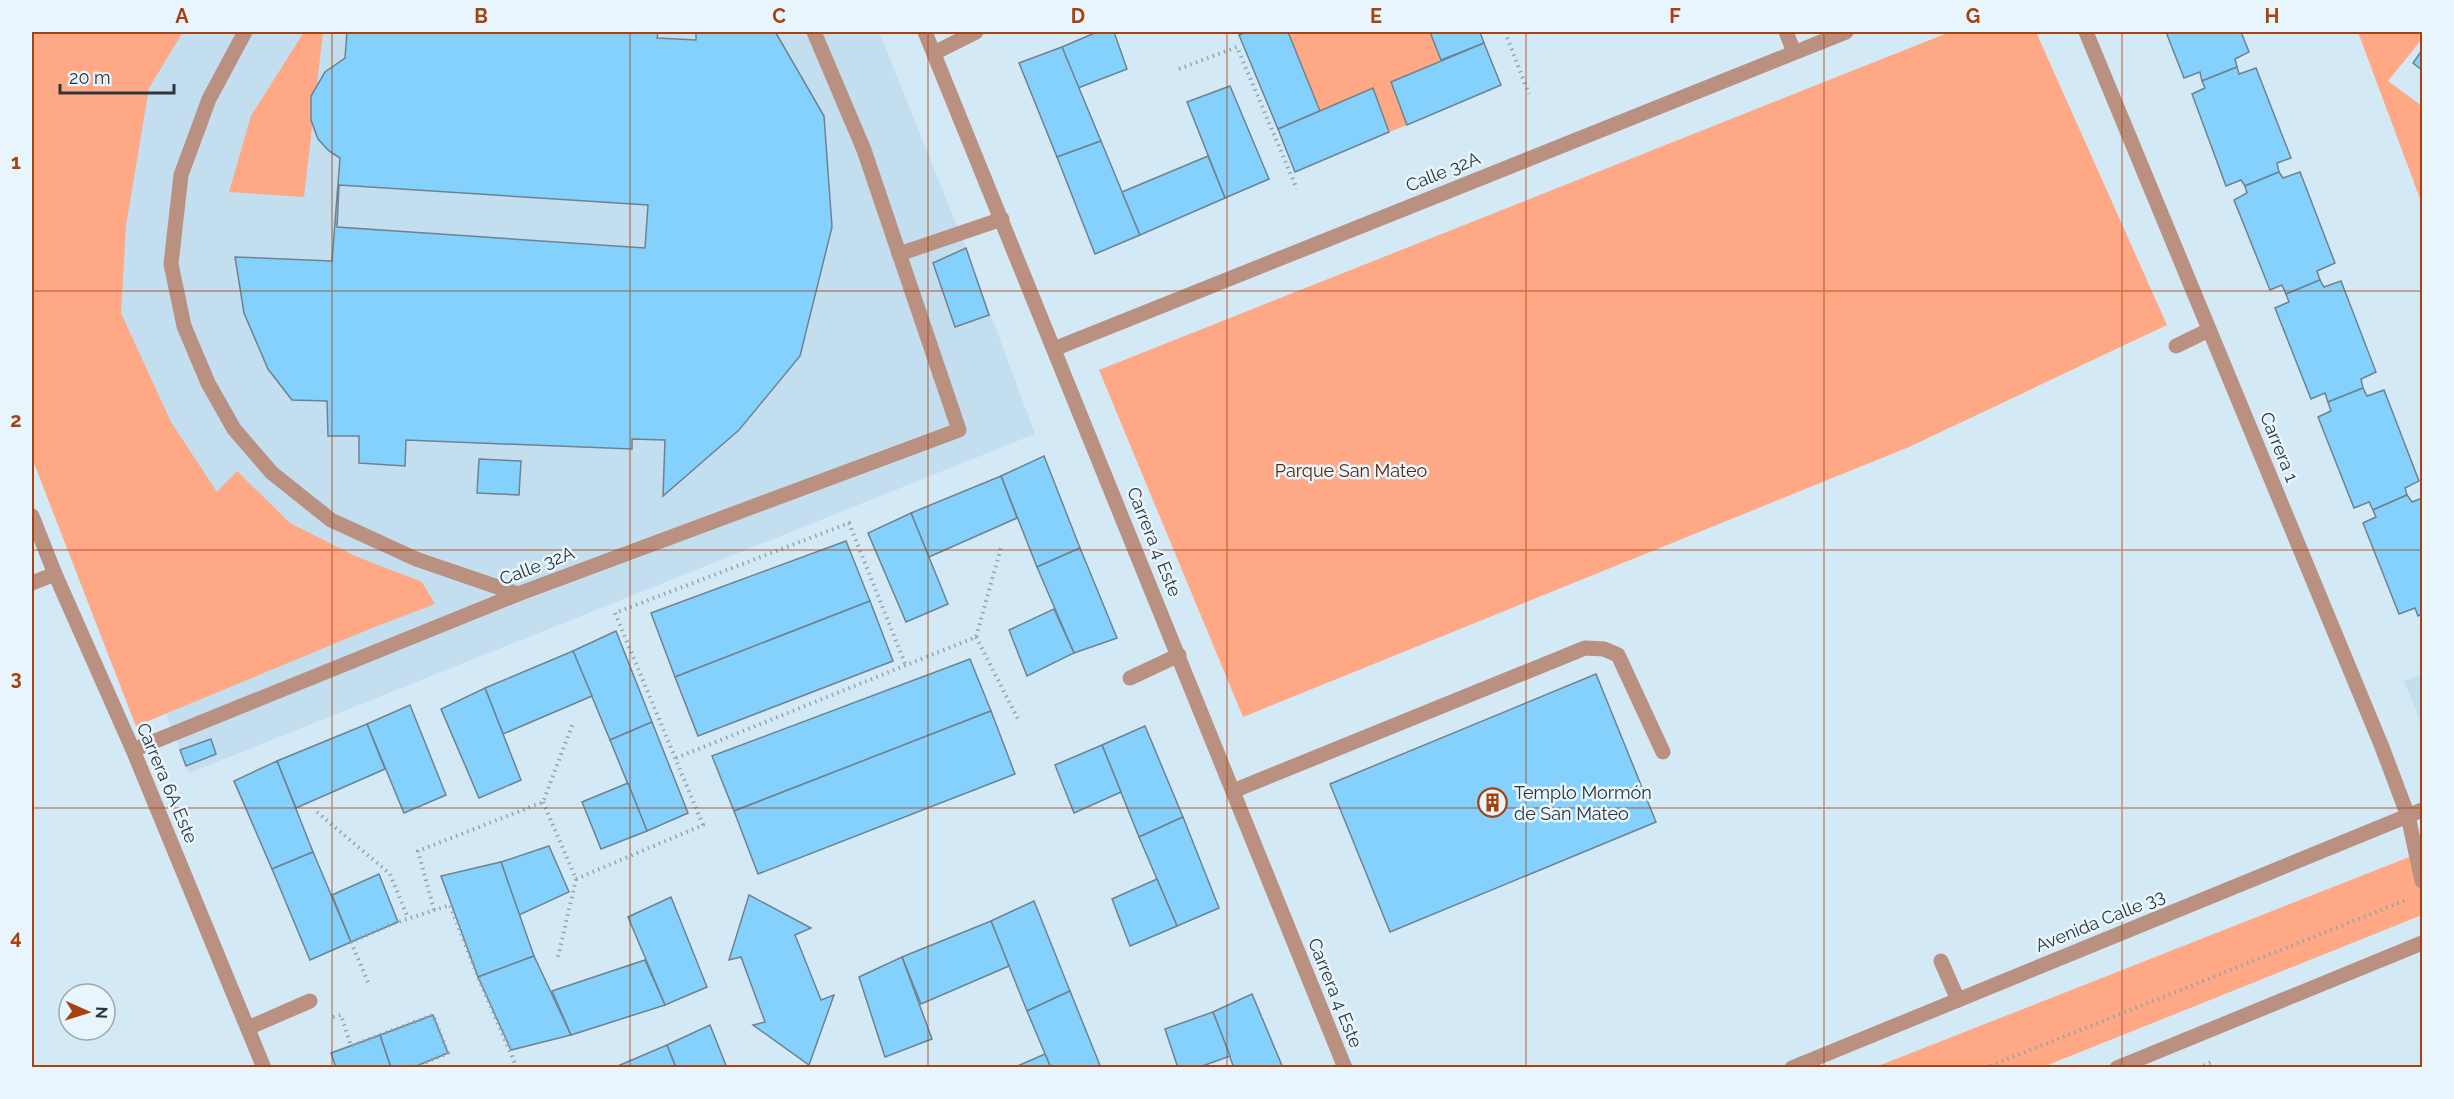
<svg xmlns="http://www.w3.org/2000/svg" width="2454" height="1099" viewBox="0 0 2454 1099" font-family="Raleway,sans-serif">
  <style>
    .built { fill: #c2deef }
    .green { fill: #fea886 }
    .building { fill: #84d1fe; stroke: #6f828d; stroke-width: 1.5; fill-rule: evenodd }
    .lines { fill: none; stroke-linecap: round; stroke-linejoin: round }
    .path { stroke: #94a4ae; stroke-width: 4; stroke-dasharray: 1.5 4.5; stroke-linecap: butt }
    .minor { stroke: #ba9080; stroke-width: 15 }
    .grid { fill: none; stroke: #a64110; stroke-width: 1.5; stroke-opacity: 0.55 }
    .labels { text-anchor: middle; stroke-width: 5; stroke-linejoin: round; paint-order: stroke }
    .street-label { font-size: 18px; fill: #2d353a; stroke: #e8f5fc }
    .park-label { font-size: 18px; fill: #60260c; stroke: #e8f5fc }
    .poi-label { font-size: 18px; fill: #2d353a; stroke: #e8f5fc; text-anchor: start }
    .neatline { fill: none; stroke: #a64110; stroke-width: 2 }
    .grid-label { font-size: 20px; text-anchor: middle; font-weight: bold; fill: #a64110 }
  </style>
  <rect width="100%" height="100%" fill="#d4e9f6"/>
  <g class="built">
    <path d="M32,32H879L966,248L1035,434L189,773L166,714L136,726L32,458Z"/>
    <path d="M2422,674V725L2404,681Z"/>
  </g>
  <g class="green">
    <path d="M32,32H183L149,88L126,226L121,313L171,422L217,492L237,471L290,523L355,556L422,582L435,604L377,626L136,726L32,458Z"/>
    <path d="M304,32H323L304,197L229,192L251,116Z"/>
    <path d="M1288,32H1430L1441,60L1391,82L1407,125L1389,132L1373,88L1320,111Z"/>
    <path d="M1950,32H2036L2167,325L1909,447L1243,717L1099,370Z"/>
    <path d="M2358,32H2422V39L2388,81L2422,106V204Z"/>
    <path d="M2422,852V915L2043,1067L1873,1068Z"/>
  </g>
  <g class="building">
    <path d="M347,32H658L657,38L696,40V32L776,33L824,116L832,227L800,356L739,430L663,496L665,440L632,439V449L406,440L405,466L359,463V436H328L327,401L292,400L268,369L244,313L235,257L332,261L340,158L329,151L318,139L311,120V96L325,72L345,58ZM339,185L648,205L645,248L337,227Z"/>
    <path d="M1097,32H1114L1127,69L1078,88L1062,47Z"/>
    <path d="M1247,32H1288L1320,111L1278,129L1239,35Z"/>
    <path d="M1430,32H1480L1484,43L1441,60Z"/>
    <path d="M2166,32H2241L2249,52L2235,59L2237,67L2202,81L2200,72L2184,78Z"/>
    <path d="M1484,43L1501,85L1407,125L1391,82Z"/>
    <path d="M1062,47L1101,141L1057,157L1019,63Z"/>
    <path d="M2422,50V70L2413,63Z"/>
    <path d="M2237,67L2239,74L2256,68L2291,158L2277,163L2279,172L2245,186L2241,180L2226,186L2192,94L2205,88L2202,81Z"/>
    <path d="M1230,86L1269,179L1225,198L1187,102Z"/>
    <path d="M1373,88L1389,132L1295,172L1278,129Z"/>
    <path d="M1101,141L1140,235L1095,254L1057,157Z"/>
    <path d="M1208,156L1225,198L1140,235L1122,192Z"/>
    <path d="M2279,172L2283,178L2300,172L2335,263L2317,271L2320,280L2286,294L2282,285L2270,290L2234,200L2247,193L2245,186Z"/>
    <path d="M966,248L989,315L955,327L933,263Z"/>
    <path d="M2320,280L2324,287L2341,281L2376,372L2361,379L2363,388L2328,402L2325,393L2311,399L2275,308L2289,302L2286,294Z"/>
    <path d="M2363,388L2367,396L2384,390L2419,481L2405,488L2407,495L2373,510L2369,502L2354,508L2318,417L2331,411L2328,402Z"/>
    <path d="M1044,456L1080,548L1037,567L1001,476Z"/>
    <path d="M479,459L521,461L519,495L477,493Z"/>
    <path d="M1001,476L1017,518L929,557L911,513Z"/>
    <path d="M2407,495L2412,502L2422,498V614L2418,616L2415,608L2399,614L2363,523L2376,517L2373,510Z"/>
    <path d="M911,513L948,604L906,622L868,533Z"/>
    <path d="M846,541L870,601L675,677L651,613Z"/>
    <path d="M1080,548L1117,638L1074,653L1037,567Z"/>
    <path d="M870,601L893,661L698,736L675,677Z"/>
    <path d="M1054,609L1074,653L1027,676L1009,630Z"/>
    <path d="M616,631L652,722L610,740L573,651Z"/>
    <path d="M573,651L592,696L503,734L485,688Z"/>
    <path d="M970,659L991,711L734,811L712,756Z"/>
    <path d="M1596,674L1656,822L1390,932L1330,784Z"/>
    <path d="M485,688L521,780L479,798L441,709Z"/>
    <path d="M410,705L446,795L404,813L367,724Z"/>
    <path d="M991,711L1015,774L758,874L734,811Z"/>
    <path d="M652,722L688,813L647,831L610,740Z"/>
    <path d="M367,724L385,769L296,808L277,761Z"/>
    <path d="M1145,726L1183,817L1139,837L1102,745Z"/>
    <path d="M211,739L216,754L186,766L180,750Z"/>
    <path d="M1102,745L1121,792L1074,813L1055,765Z"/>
    <path d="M277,761L313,852L272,869L234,781Z"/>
    <path d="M628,783L647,831L601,849L582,802Z"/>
    <path d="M1183,817L1219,908L1177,926L1139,837Z"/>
    <path d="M549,846L569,892L519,915L501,862Z"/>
    <path d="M313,852L351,942L310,960L272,869Z"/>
    <path d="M501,862L534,956L478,977L441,876Z"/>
    <path d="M379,874L398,922L351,942L332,895Z"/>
    <path d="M1157,879L1177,926L1130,946L1112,899Z"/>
    <path d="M749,895L811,928L795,935L821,1000L834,995L809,1065L753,1025L765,1022L741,957L729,960Z"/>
    <path d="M671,897L707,987L665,1005L628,917Z"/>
    <path d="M1034,901L1070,991L1027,1011L991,921Z"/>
    <path d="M991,921L1009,966L921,1004L902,957Z"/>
    <path d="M534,956L571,1035L511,1050L478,977Z"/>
    <path d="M902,957L932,1039L885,1057L859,977Z"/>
    <path d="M645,960L665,1005L571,1035L552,991Z"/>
    <path d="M1070,991L1101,1068H1051L1027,1011Z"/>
    <path d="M1252,994L1283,1068H1234L1213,1012Z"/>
    <path d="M1213,1012L1230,1056L1197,1068H1178L1165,1029Z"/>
    <path d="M433,1015L448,1053L412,1068H391L380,1035Z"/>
    <path d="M710,1025L727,1068H676L667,1045Z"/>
    <path d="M380,1035L391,1068H336L331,1053Z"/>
    <path d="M667,1045L676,1068H613Z"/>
    <path d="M1045,1054L1051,1068H1013Z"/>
  </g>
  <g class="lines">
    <g class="path">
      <path d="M1505,32L1529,94"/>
      <path d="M1179,69L1237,47L1297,189"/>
      <path d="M976,637L1019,721"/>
      <path d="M676,758L976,637L1002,544"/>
      <path d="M543,802L576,879L558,957"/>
      <path d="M317,812L390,874L408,918"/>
      <path d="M576,879L703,825L615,613L849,523L906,666"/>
      <path d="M434,910L418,851L543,802L573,723"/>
      <path d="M368,982L351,942L392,924L450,905L478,977L517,1068"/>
      <path d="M333,1017L341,1015L351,1046L433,1015L448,1053L412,1068"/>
      <path d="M1985,1068L2406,900"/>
      <path d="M2198,1068L2214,1061"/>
    </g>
    <g class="minor">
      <path d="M245,32L209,99L181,175L171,264L184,326L208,383L234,429L272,473L331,520L416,559L518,594"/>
      <path d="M925,32L1345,1068"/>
      <path d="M1786,32L1794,52"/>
      <path d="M2086,32L2382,747L2408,816L2422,881"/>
      <path d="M934,53L976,32"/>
      <path d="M899,254L1002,219"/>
      <path d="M2176,346L2209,330"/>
      <path d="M1054,349L1846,32"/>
      <path d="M32,516L55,574L133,750L264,1068"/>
      <path d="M32,583L55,574"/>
      <path d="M1130,678L1179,655"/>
      <path d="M133,750L518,594L959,430L864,150L814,32"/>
      <path d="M1233,791L1585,648L1604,649L1618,655L1663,752"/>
      <path d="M1941,961L1958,1000"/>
      <path d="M248,1028L310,1001"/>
      <path d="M1792,1068L2422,810"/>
      <path d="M2117,1068L2422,943"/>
    </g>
  </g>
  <path class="grid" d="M332,32V1068M630,32V1068M928,32V1068M1227,32V1068M1526,32V1068M1824,32V1068M2122,32V1068M32,291H2422M32,550H2422M32,808H2422"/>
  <defs>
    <symbol id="building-ring" viewBox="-11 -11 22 22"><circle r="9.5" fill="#e8f5fc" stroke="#a64110" stroke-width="1.5"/><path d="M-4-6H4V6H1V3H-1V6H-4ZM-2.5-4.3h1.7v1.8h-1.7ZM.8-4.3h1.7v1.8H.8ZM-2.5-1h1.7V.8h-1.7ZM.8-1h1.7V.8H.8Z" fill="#a64110"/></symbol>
  </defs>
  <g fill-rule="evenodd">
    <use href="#building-ring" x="1476" y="786" width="33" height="33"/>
  </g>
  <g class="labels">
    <g class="street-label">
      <text transform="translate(1443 172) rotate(-22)" y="6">Calle 32A</text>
      <text transform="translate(2279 447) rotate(68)" y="6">Carrera 1</text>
      <text transform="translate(1154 542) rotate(68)" y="6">Carrera 4 Este</text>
      <text transform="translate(537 566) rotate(-21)" y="6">Calle 32A</text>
      <text transform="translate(167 783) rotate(67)" y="6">Carrera 6A Este</text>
      <text transform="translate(2100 921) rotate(-22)" y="6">Avenida Calle 33</text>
      <text transform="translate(1335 993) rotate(68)" y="6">Carrera 4 Este</text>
    </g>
    <g class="park-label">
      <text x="1351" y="477">Parque San Mateo</text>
    </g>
    <g class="poi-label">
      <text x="1514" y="799">Templo Mormón<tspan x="1514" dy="21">de San Mateo</tspan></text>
    </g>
  </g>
  <rect width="2454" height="1099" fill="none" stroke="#e8f5fc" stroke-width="66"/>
  <g transform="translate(87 1012) rotate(93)"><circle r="28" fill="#e8f5fc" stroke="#9da8ae" stroke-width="1.5"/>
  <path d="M0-4.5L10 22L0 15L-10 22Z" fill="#a64110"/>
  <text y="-9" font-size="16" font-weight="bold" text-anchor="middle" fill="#2d353a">N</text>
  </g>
  <path d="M60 84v9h114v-9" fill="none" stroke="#2d353a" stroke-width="3"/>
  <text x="69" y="84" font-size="18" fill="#2d353a" stroke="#e8f5fc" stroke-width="4.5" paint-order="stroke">20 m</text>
  <rect x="33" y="33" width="2388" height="1033" class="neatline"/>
  <g class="grid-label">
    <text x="182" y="23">A</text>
    <text x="481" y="23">B</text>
    <text x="779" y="23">C</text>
    <text x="1078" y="23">D</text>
    <text x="1376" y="23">E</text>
    <text x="1675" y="23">F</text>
    <text x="1973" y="23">G</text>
    <text x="2272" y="23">H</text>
    <text x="16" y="169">1</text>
    <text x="16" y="427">2</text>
    <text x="16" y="685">3</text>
    <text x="16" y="944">4</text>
  </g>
</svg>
